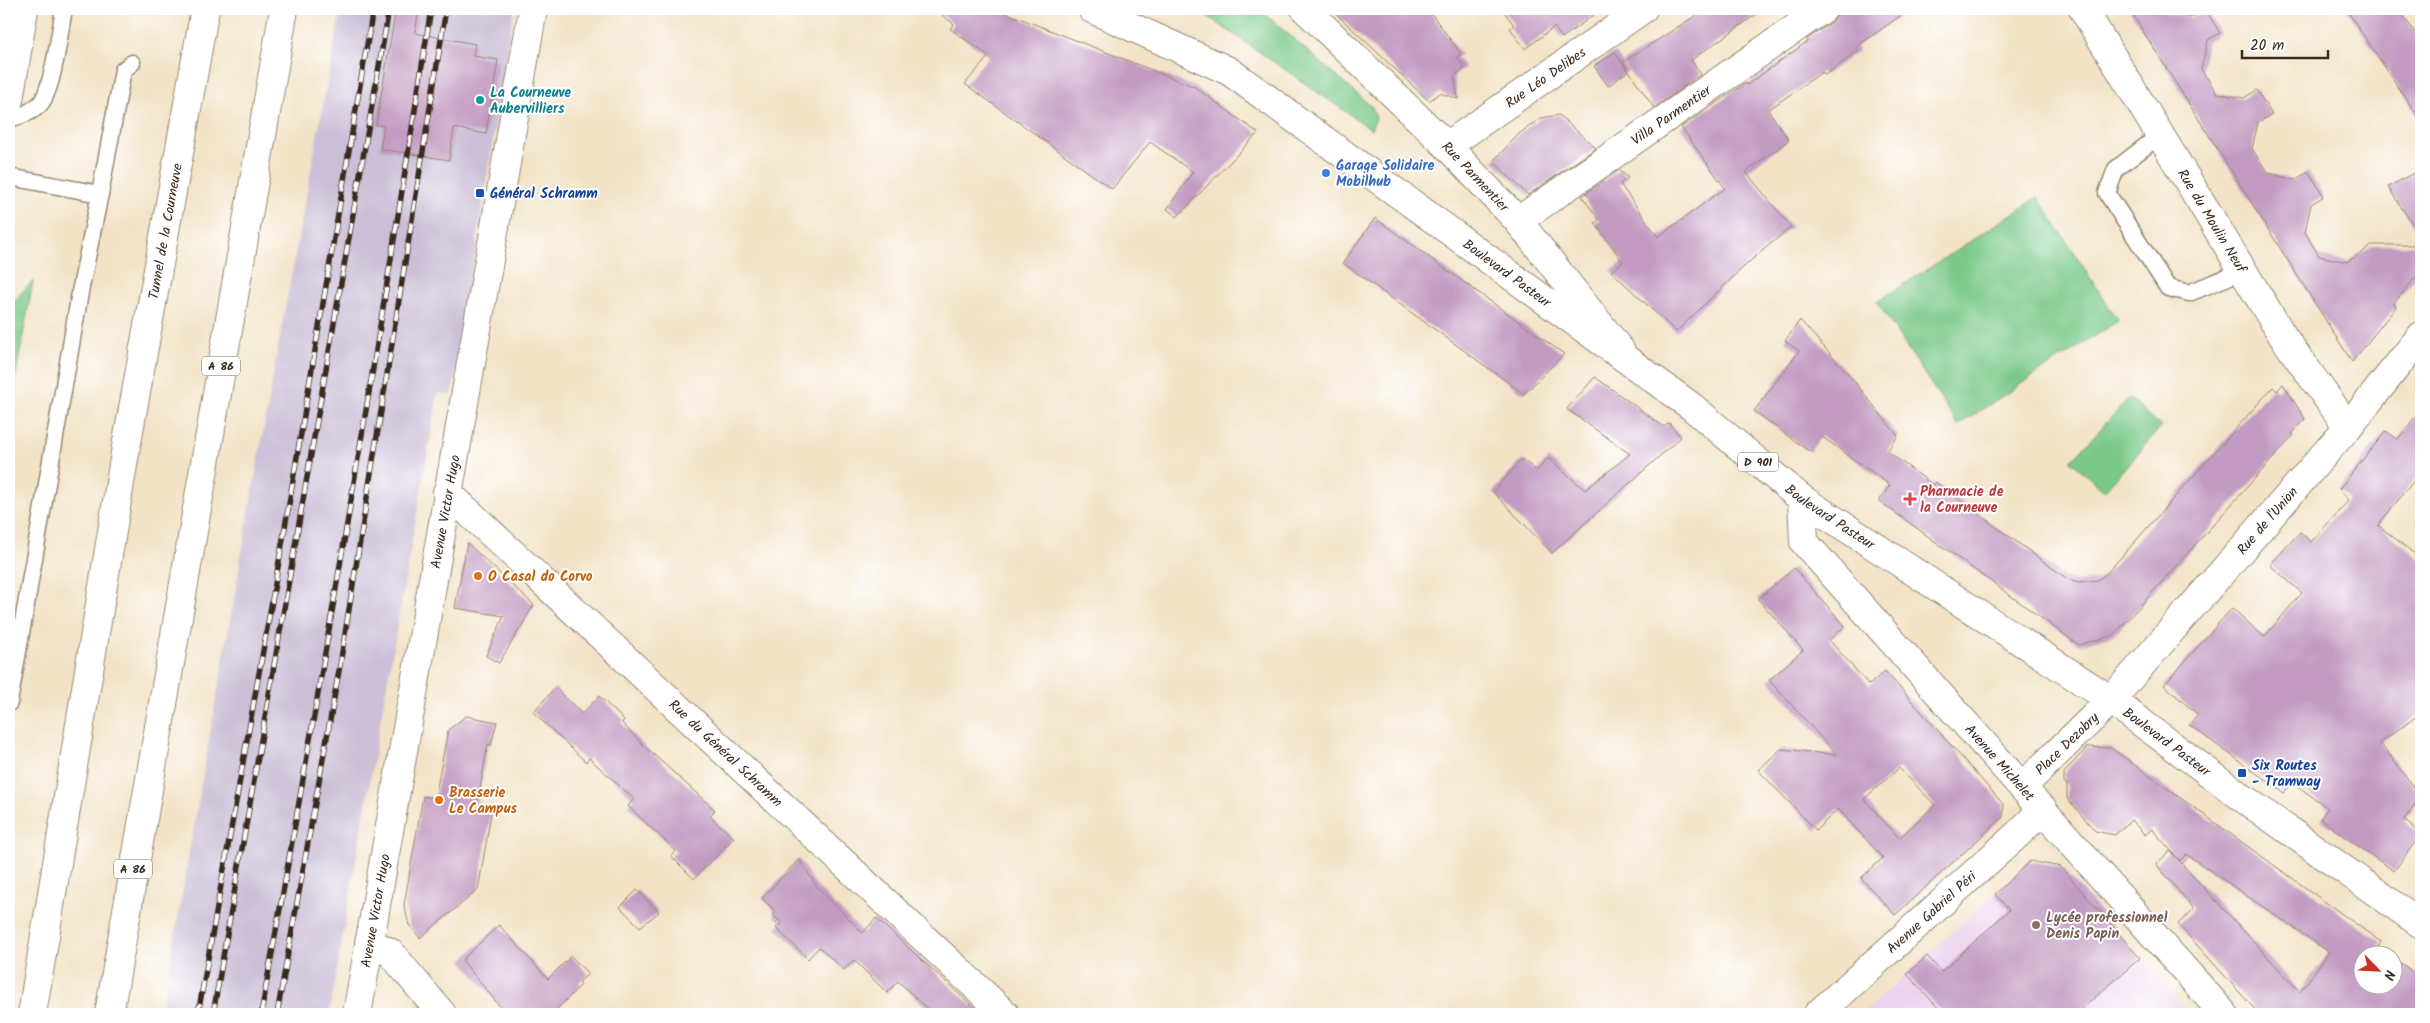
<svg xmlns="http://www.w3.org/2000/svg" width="2430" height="1023" viewBox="0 0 2430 1023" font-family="Kalam,sans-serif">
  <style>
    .built { fill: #ead1ed }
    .industrial { fill: #cabfd7 }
    .green { fill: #7ac989; stroke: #5a7a54 }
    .building { fill: #c39bc2; fill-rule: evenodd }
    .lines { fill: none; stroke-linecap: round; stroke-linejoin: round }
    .lane-casing { stroke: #968672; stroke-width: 19 }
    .street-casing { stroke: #968672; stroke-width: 30 }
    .primary-casing { stroke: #968672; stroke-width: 30 }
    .highway-casing { stroke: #968672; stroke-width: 30 }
    .lane { stroke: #fff; stroke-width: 16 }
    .street { stroke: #fff; stroke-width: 28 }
    .primary { stroke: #fff; stroke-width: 28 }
    .highway { stroke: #fff; stroke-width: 28 }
    .rail-casing { stroke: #3b2a1e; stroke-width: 5.5 }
    .rail { stroke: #fff; stroke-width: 4; stroke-dasharray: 11; stroke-linecap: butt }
    .culture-dot { fill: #0f9aa8; stroke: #fff; stroke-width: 2 }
    .shop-dot { fill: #3f7fe0; stroke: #fff; stroke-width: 2 }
    .transit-dot { fill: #1a4fb4; stroke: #fff; stroke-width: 2 }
    .health-dot { fill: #e0444e; stroke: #fff; stroke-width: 2 }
    .food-dot { fill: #e8710a; stroke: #fff; stroke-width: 2 }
    .education-dot { fill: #8d6e63; stroke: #fff; stroke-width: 2 }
    .labels { text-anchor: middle; stroke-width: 4; stroke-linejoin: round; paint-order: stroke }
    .shield { fill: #fff; stroke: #766a62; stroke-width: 1 }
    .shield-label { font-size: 12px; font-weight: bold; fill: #3b2a1e }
    .street-label { font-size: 14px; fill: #3b2a1e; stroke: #fff }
    .culture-label { font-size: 14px; font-weight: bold; fill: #0d838f; stroke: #fff; text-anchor: start }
    .shop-label { font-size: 14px; font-weight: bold; fill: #366cbe; stroke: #fff; text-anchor: start }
    .transit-label { font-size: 14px; font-weight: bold; fill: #164399; stroke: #fff; text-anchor: start }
    .health-label { font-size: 14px; font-weight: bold; fill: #be3a42; stroke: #fff; text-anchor: start }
    .food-label { font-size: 14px; font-weight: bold; fill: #c56008; stroke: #fff; text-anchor: start }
    .education-label { font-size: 14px; font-weight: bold; fill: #785e54; stroke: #fff; text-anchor: start }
  </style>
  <rect width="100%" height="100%" fill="#fff"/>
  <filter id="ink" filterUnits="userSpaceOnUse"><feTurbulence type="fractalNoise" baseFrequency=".02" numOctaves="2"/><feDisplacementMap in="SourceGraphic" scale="10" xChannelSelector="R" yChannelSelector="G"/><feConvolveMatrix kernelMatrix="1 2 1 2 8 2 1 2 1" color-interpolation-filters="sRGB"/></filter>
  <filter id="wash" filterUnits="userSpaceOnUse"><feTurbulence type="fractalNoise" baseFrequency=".0096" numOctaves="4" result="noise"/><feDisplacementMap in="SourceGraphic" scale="20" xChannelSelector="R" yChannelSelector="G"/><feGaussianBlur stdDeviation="1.12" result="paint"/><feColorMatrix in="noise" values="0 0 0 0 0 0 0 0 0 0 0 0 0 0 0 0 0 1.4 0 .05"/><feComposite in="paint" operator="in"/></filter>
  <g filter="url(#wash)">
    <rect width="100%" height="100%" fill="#f2e3c6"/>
    <path class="built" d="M2031,861L2036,863H2057L2061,866L2190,1014H1862Z"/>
    <path class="industrial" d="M341,9H514L452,395L438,393L329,1014H161L281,330Z"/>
    <g class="green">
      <path d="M1197,9H1259L1372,107L1376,118L1371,129Z"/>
      <path d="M2038,197L2118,321L1958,425L1877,302Z"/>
      <path d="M33,281L9,412V306Z"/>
      <path d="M2129,398L2161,427L2104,491L2071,461Z"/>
    </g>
    <g id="blocks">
      <g class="building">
        <path d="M396,9H419L415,33L475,44L473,56L498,60L486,134L454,128L449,160L380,149L384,126L376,125Z"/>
        <path d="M934,9H996L1195,87L1258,133L1177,217L1167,209L1193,172L1150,142L1112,189L965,84L989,56L950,29L954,24Z"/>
        <path d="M1331,9H1428L1461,54L1457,57L1465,68L1454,76L1458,99L1440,93L1429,101Z"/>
        <path d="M1502,9H1602L1562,38L1554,27L1525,49L1510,28L1514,25Z"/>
        <path d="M1706,9H1764L1691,60L1701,74L1654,108L1623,62Z"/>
        <path d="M1838,9H1910L1856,47L1858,51L1825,75L1822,72L1768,110L1789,140L1746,172L1791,227L1750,261L1676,332L1611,271L1623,262L1595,223L1599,220L1582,196L1619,170L1628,178L1620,184L1658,237L1725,188L1681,127L1746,83L1747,85L1808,41L1807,39L1832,22L1837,16Z"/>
        <path d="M2129,9H2163L2166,13L2191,18L2205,9L2220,33L2208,40L2201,69L2217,93L2244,98L2257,90L2272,115L2258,122L2252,149L2268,173L2295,180L2308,171L2324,196L2311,204L2305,232L2319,256L2347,262L2373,245H2421V271L2394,303L2396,307L2352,362Z"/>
        <path d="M2346,9H2399L2421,42V121Z"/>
        <path d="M1615,52L1628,71L1608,86L1594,66Z"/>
        <path d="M1559,115L1596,148L1528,195L1493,161L1520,133L1541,118Z"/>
        <path d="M2421,169V237L2388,187Z"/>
        <path d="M1375,218L1415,247L1564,354L1524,394L1343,263Z"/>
        <path d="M1800,320L1849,375L1898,436L1887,451L1933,485L1935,482L2066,578L2078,582L2098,580L2106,574L2273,387L2277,391L2283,384L2305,419L2292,434L2294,435L2114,635L2079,645L1879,501L1890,485L1821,436L1810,452L1754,411L1799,351L1785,341Z"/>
        <path d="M1595,377L1664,427L1669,423L1681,437L1552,553L1493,492L1522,459L1537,471L1548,458L1585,490L1630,454L1567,409Z"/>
        <path d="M2421,410V472L2378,525L2421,559V713L2380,743L2421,796L2404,820L2421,834L2394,871L2320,819L2328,808L2292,782L2284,793L2189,725L2198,715L2164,685L2232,608L2264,637L2302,593L2270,565L2300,532L2311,542L2349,500L2339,489L2386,431L2397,440Z"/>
        <path d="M467,543L534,605L499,663L486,656L504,616L455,608Z"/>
        <path d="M1794,568L1845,626L1829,640L1869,685L1885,671L2004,805L2003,817L1895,915L1861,878L1883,858L1838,809L1816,830L1758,770L1781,749L1837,755L1769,680L1803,650L1758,599ZM1899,768L1935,805L1899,838L1864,799Z"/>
        <path d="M555,688L582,714L599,696L624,720L622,723L643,745L715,810L710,816L734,838L694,879L671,856L676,851L628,806L634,799L589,758L586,762L533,712Z"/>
        <path d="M466,716L497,722L491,745L488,744L477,805L492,808L478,890L420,938L409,925L404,905L423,796L435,798L448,730Z"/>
        <path d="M2087,747L2111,748L2381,942L2378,947L2390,956H2362V986H2392V957L2421,978V1014H2259L2178,924L2194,909L2156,864L2170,851L2300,992L2329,952L2186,854L2180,861L2152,829L2145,835L2131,820L2115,835L2095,831L2067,798V785L2064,782V773Z"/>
        <path d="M799,859L817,887L863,933L876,918L981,1014H933L898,981L887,993L854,960L844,970L819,947L808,959L776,928L782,923L773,915L776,912L762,898Z"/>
        <path d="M2030,861L2061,867L2140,958L2076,1014H1944L1907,974L1927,956L1941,972L1986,931L2009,910L1995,894Z"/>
        <path d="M637,890L659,912L640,927L620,907Z"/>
        <path d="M499,925L548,979L571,956L588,974L579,982L581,985L552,1014H506L462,960Z"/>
      </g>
    </g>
  </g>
  <g filter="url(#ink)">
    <use href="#blocks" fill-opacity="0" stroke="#968672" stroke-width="1"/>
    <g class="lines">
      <defs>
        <g id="lane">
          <path d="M9,119C20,116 31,113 40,104C53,91 60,29 64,9"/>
          <path d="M2160,135L2116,169L2107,193L2168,288L2189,293L2242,271"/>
          <path d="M9,177L100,194L123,70L132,63"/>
          <path d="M9,703L81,287L100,194"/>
        </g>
        <g id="street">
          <path id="s1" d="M1305,9L1447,146L1518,221L1621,351"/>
          <path id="s2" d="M2083,9L2284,338L2348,427"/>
          <path d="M9,100L24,9"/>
          <path id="s3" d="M1447,146L1643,9"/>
          <path id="s4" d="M1518,221L1823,9"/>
          <path id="s5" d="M447,492L1005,1014"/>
          <path id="s6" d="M1802,499L1804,542L2224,1014"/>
          <path id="s7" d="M2023,786L2111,700L2348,427L2421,336"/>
          <path d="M369,942L391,953L442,1014"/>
          <path id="s8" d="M357,1014L533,9"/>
          <path id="s9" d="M1818,1014L2018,834L2043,809"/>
        </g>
        <g id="primary">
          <path id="s10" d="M1092,9L1229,71L1692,407L1802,499L2111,700L2247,801L2421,924"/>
        </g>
        <g id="highway">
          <path id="s11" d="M32,1014L125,453L205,9"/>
          <path d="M109,1014L284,9"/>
        </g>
      </defs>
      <use href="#lane" class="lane-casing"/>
      <use href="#street" class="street-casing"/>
      <use href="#primary" class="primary-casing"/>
      <use href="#highway" class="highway-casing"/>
      <use href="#lane" class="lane"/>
      <use href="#street" class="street"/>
      <use href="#primary" class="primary"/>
      <use href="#highway" class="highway"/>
      <defs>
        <g id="rail">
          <path d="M198,1014L283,539L373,9"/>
          <path d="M213,1014L389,9"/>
          <path d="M261,1014C322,680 378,345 431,9"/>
          <path d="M277,1014L340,665L446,9"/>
        </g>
      </defs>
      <use href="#rail" class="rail-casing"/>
      <use href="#rail" class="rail"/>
    </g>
  </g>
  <circle class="culture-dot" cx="480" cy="100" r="5"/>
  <circle class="shop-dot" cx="1326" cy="173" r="5"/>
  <g class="transit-dot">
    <rect x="475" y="188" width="10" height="10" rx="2.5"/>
    <rect x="2237" y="768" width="10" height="10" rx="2.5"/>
  </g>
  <path class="health-dot" d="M1907.5 491.5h5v5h5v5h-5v5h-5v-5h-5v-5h5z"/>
  <g class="food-dot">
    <circle cx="478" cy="576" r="5"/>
    <circle cx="439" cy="800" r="5"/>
  </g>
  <circle class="education-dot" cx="2036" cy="925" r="5"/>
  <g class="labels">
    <g class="shield">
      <rect x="202" y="356.5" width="38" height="19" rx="4"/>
      <rect x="1738" y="452.5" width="40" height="19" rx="4"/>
      <rect x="114" y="859.5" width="38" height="19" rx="4"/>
    </g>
    <g class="shield-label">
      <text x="221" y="370">A 86</text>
      <text x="1758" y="466">D 901</text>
      <text x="133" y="873">A 86</text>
    </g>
    <g class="street-label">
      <text dy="5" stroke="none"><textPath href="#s3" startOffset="120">Rue Léo Delibes</textPath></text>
      <text dy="5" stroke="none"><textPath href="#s4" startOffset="186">Villa Parmentier</textPath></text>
      <text dy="5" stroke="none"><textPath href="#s1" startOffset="239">Rue Parmentier</textPath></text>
      <text dy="5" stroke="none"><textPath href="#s2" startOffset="248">Rue du Moulin Neuf</textPath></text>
      <text dy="5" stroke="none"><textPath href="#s11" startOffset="794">Tunnel de la Courneuve</textPath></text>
      <text dy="5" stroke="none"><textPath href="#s10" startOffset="494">Boulevard Pasteur</textPath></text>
      <text dy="5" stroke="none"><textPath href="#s8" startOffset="510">Avenue Victor Hugo</textPath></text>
      <text dy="5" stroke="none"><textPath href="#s10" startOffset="899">Boulevard Pasteur</textPath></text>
      <text dy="5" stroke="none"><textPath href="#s7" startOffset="361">Rue de l'Union</textPath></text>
      <text dy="5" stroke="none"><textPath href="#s10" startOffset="1304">Boulevard Pasteur</textPath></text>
      <text dy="5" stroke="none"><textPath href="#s7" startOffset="61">Place Dezobry</textPath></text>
      <text dy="5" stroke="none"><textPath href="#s5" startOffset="382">Rue du Général Schramm</textPath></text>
      <text dy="5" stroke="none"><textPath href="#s6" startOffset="338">Avenue Michelet</textPath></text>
      <text dy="5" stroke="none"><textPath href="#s8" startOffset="105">Avenue Victor Hugo</textPath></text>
      <text dy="5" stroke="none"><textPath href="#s9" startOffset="152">Avenue Gabriel Péri</textPath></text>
    </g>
    <g class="culture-label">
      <text x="490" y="97">La Courneuve<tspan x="490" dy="16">Aubervilliers</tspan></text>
    </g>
    <g class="shop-label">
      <text x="1336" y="170">Garage Solidaire<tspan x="1336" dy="16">Mobilhub</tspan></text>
    </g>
    <g class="transit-label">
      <text x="490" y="198">Général Schramm</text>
      <text x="2252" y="770">Six Routes<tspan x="2252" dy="16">- Tramway</tspan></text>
    </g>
    <g class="health-label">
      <text x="1920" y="496">Pharmacie de<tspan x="1920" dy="16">la Courneuve</tspan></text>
    </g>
    <g class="food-label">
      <text x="488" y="581">O Casal do Corvo</text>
      <text x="449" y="797">Brasserie<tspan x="449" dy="16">Le Campus</tspan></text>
    </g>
    <g class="education-label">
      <text x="2046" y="922">Lycée professionnel<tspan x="2046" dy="16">Denis Papin</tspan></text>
    </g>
  </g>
  <rect width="2430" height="1023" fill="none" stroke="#fff" stroke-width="30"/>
  <g transform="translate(2378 970) rotate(114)"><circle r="24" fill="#ffffff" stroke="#b1aaa5"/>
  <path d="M0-4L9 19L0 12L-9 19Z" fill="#c8321e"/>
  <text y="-8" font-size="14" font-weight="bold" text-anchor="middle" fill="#3b2a1e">N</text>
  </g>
  <path d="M2242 50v8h86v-8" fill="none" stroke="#3b2a1e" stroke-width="2.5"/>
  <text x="2250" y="50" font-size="15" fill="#3b2a1e" stroke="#ffffff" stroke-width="4" paint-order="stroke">20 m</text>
</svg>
